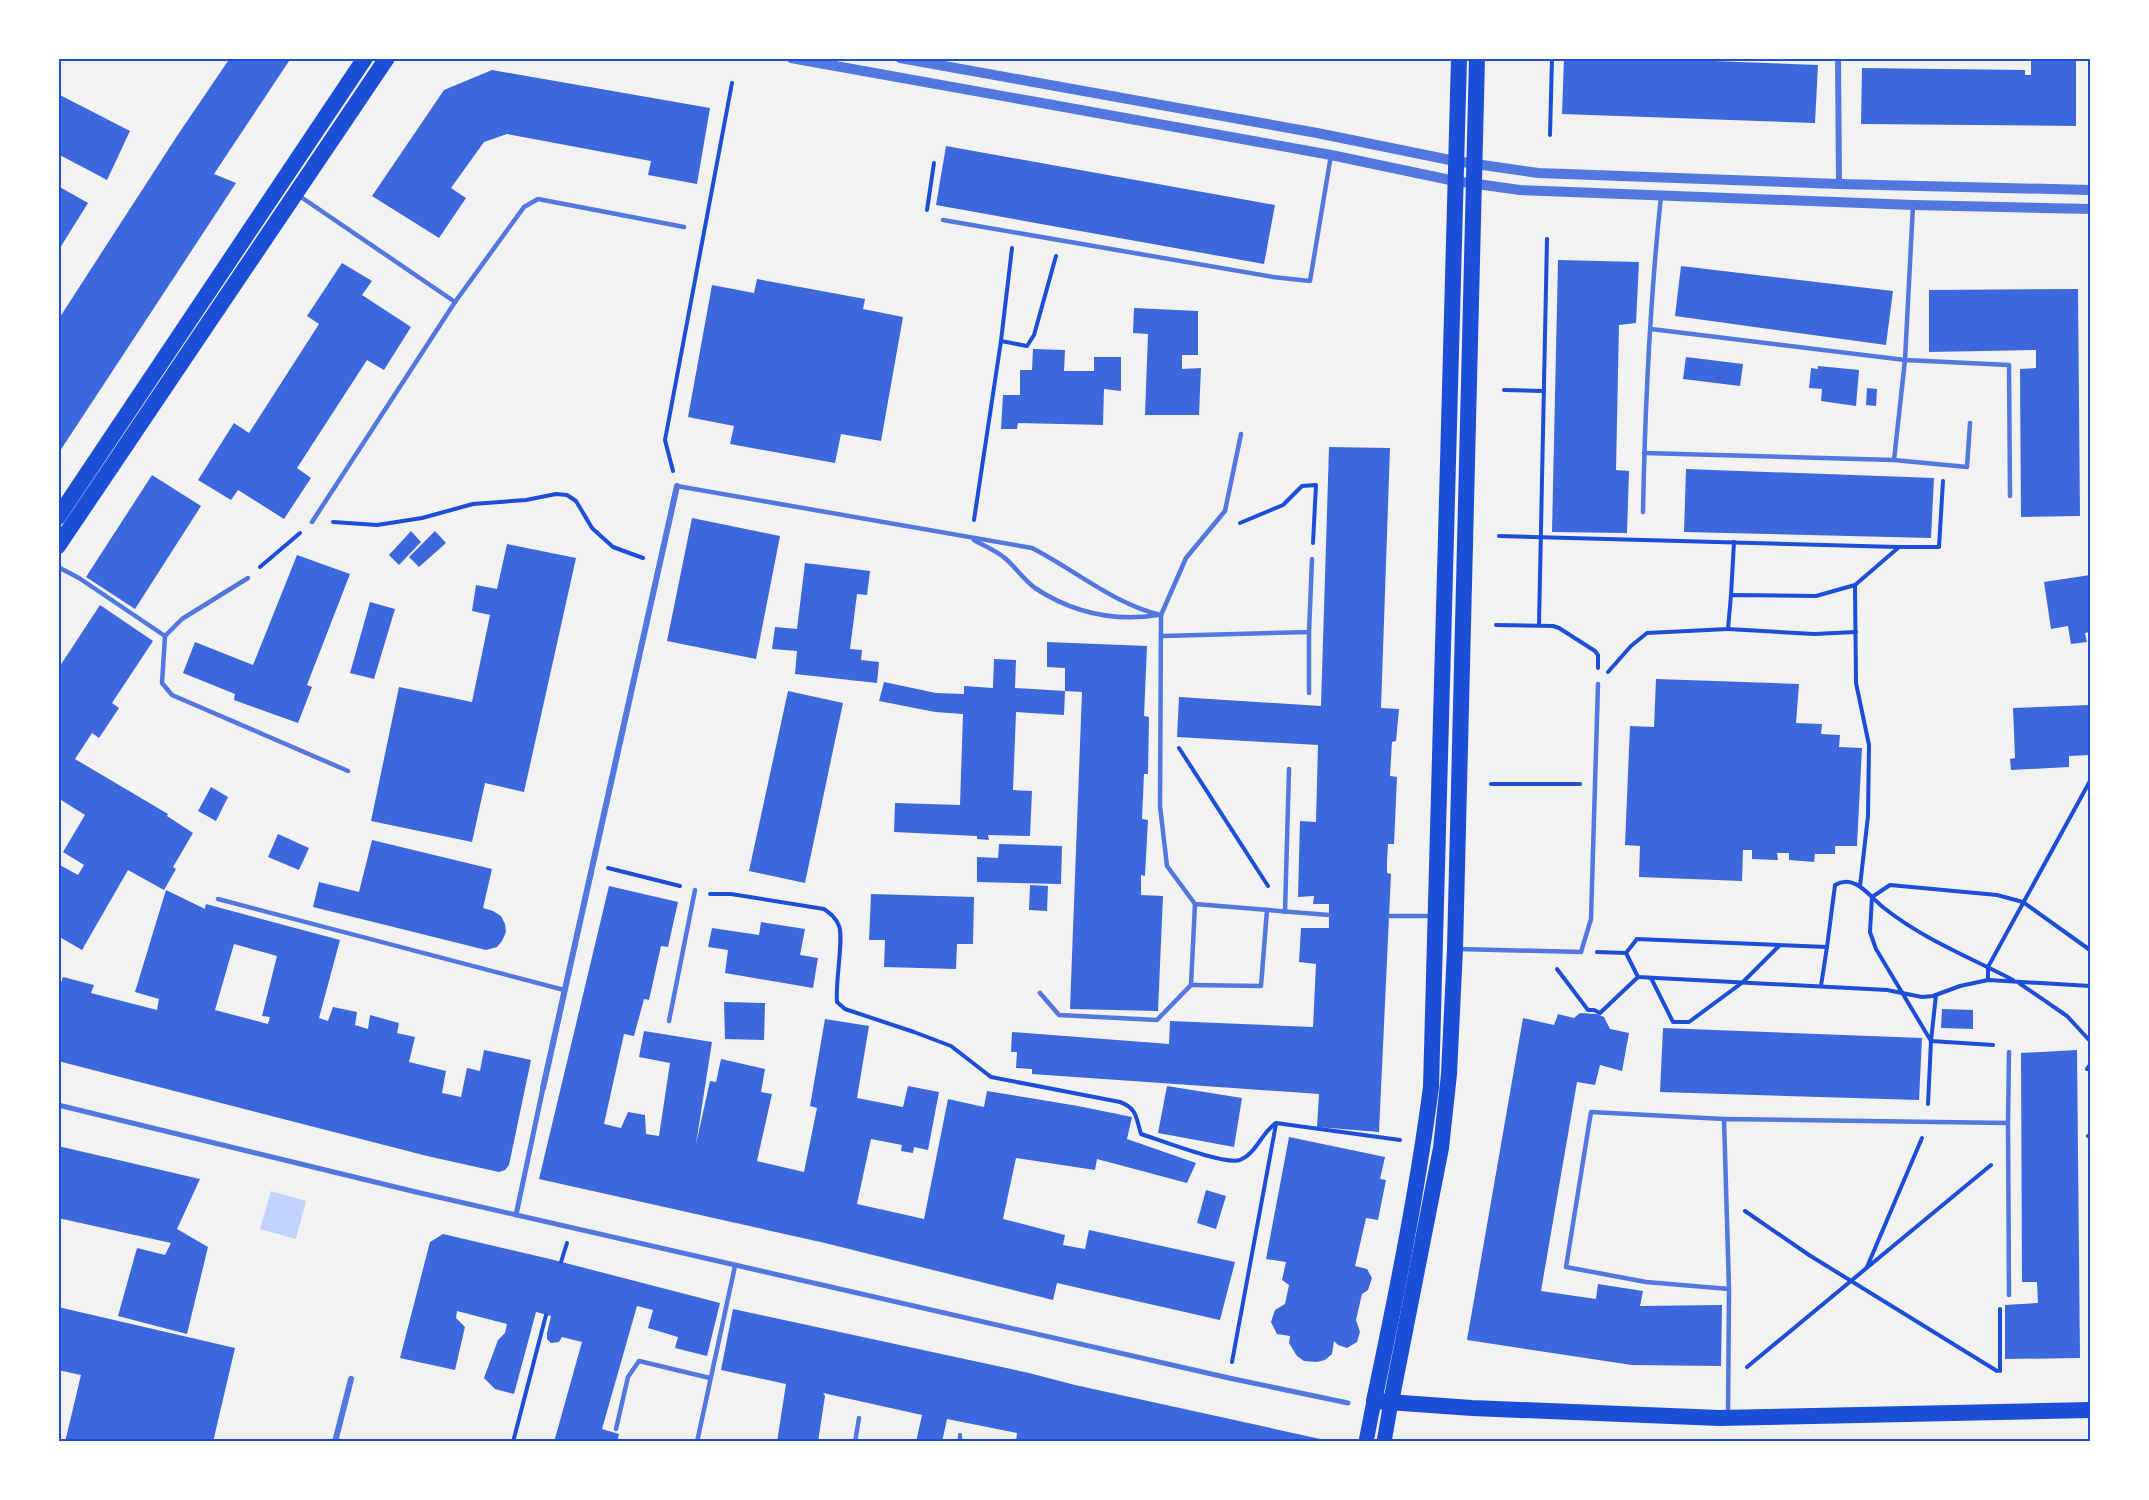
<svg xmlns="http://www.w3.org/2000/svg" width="2149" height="1500" viewBox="0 0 2149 1500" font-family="Raleway,sans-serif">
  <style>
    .water { fill: #bfd3fe }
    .building { fill: #3d67dc; fill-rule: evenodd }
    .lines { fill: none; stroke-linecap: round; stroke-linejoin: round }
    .path { stroke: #1d4ed8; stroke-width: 4 }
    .service { stroke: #5277de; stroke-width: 4.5 }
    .pedestrian { stroke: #5277de; stroke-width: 5 }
    .minor { stroke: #5277de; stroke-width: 6 }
    .tertiary { stroke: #5277de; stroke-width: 10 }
    .primary { stroke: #1d4ed8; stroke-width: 15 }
    .trunk { stroke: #1d4ed8; stroke-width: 16 }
    .neatline { fill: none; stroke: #1d4ed8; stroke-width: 2 }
  </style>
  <rect width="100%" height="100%" fill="#f2f2f2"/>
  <path class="water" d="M271,1191L306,1201L296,1239L260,1229Z"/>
  <g class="building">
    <path d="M230,58H291L214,174L236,183L58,454V320L177,136Z"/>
    <path d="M1564,58H1632L1818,65L1815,123L1562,114Z"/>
    <path d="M2031,58H2076V126L1861,124L1862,68L2025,70V75H2031Z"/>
    <path d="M492,70L710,108L697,184L648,175L651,161L507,134L484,142L451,188L466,198L439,238L372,196L444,90Z"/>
    <path d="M58,94L130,131L107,180L58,154Z"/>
    <path d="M946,146L1275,205L1264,264L936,205Z"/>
    <path d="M58,186L88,203L58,251Z"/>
    <path d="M1558,260L1639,262L1636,323L1619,325L1616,470L1629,471L1627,533L1552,532Z"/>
    <path d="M342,263L372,281L362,295L411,327L384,370L367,360L297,468L311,478L284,519L238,490L231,500L198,480L234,423L249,433L319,324L307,316Z"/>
    <path d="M1681,266L1893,291L1886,345L1675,316Z"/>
    <path d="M757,279L865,299L863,309L903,317L881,441L841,434L835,463L730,444L734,426L688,417L712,285L754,293Z"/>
    <path d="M2078,289L2080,516L2021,517L2020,369L2036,368V350L1929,352V290Z"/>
    <path d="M1134,308L1198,311V355H1182V369L1201,368L1199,415H1145L1148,334L1133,333Z"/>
    <path d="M1033,349L1065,350L1064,371H1094V357H1121V391L1104,389L1103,425L1018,423L1017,429H1001L1003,395H1020V370H1032Z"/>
    <path d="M1686,357L1743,364L1740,386L1683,379Z"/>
    <path d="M1818,366L1859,370L1856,406L1821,401L1822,389L1809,388L1811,368L1818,369Z"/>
    <path d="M1867,388L1877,389L1876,406L1866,405Z"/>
    <path d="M1329,447L1390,448L1381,708L1399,709L1396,741L1392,742L1390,776L1397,777L1394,844H1388L1387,861V873L1391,874L1379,1132L1317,1127L1319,1094L1032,1074V1069L1016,1068L1017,1052H1011L1012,1032L1169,1044L1170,1021L1313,1027L1316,964L1299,962L1301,928H1329V904H1313L1314,896L1298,897L1300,821L1316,822L1318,745L1177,737L1179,697L1321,706Z"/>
    <path d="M1686,469L1934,478L1931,538L1684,532Z"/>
    <path d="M152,475L201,506L135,609L86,577Z"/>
    <path d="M692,518L780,536L756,659L667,641Z"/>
    <path d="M411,531L421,542L399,565L389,555Z"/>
    <path d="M435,531L446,543L419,567L409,557Z"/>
    <path d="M507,544L576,558L524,792L485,783L472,842L371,821L399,687L472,702L490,615L472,611L476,585L497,589Z"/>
    <path d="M297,555L350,574L307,685L312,687L298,723L234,700L235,694L183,673L195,642L253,665Z"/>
    <path d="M805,563L870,571L867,595L857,594L850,649L862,650L861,660L879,662L877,683L795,674L797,651L772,649L775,627L797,629Z"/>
    <path d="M2090,575V632L2085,633L2087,642L2071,644L2068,626L2051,629L2044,582Z"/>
    <path d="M370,602L395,609L374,679L350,673Z"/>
    <path d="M100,605L153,641L112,703L119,708L99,738L92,733L75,759L168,814L167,816L193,833L173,867L176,869L164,890L128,870L82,950L58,936V864L78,875L84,865L63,852L85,815L58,798V669Z"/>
    <path d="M1047,642L1147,646L1144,716L1149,717L1148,774H1144L1142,819L1148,820L1145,876L1141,875V895L1163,896L1158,1011L1070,1009L1082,692L1065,691V668L1047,667Z"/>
    <path d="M994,659L1016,660L1015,688L1065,691L1064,715L1016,712L1013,790L1032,791L1030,836L988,835L989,840L977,839V836L894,832L895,803L960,805L963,714L935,712L879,701L884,682L936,693L964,694V686L993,688Z"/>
    <path d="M1656,679L1799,684L1796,723L1822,724L1821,734L1840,735L1839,747L1862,748L1857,846H1835V854H1815L1814,862L1789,860V853H1777L1778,860L1752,859V850H1743L1742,881L1639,877L1640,846L1625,845L1630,726L1654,727Z"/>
    <path d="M788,691L843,703L805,883L749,871Z"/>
    <path d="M2090,705V755L2069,756V767L2011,770L2010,759L2015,758L2013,708Z"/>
    <path d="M211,787L228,797L216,821L198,811Z"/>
    <path d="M278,834L309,848L299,870L268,857Z"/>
    <path d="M372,840L492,869L483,908L493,911L501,916L505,924L506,932L502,941L497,947L486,950L313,907L319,882L359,892Z"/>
    <path d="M999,844L1062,846L1061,884L977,882V857L998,858Z"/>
    <path d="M1030,885L1048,886L1047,911L1029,910Z"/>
    <path d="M609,886L678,902L668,947L661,946L649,1000L644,999L634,1036L624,1034L604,1124L621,1128L628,1112L645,1115L646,1134L659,1136L670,1063L639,1057L644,1031L712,1042L696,1144L710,1081L716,1082L721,1059L765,1069L761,1092L772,1094L757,1161L804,1172L817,1108L810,1106L825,1019L869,1026L857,1098L903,1107L908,1086L939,1092L928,1150L914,1147L913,1153L901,1151L902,1145L871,1139L857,1204L924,1219L948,1099L984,1107L987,1091L1078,1106L1132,1117L1127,1139L1196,1163L1187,1183L1097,1159L1095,1170L1016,1158L1003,1219L1065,1235L1063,1245L1085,1249L1089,1230L1235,1262L1220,1320L1057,1283L1053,1300L825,1243L539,1179Z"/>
    <path d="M166,890L205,909L206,904L340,940L319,1018L328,1021L333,1007L357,1012L355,1025L368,1029L370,1015L399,1023L397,1033L415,1037L409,1062L446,1071L442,1093L461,1097L467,1068L480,1071L484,1050L531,1060L509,1165L505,1170L499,1172L427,1156L58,1061V992L63,977L94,985L91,993L157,1010L159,999L135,992ZM234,944L277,956L262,1016L270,1017L268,1024L215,1010Z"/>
    <path d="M871,894L974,897L973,944H957L956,969L884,967L885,940H869Z"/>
    <path d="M761,922L805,929L800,955L818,958L813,988L725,973L728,950L708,947L712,928L759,935Z"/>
    <path d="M724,1002L765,1003L764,1040L725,1039Z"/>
    <path d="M1942,1009L1973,1010V1029L1941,1028Z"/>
    <path d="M1580,1013L1597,1014L1604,1017L1610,1029L1629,1033L1622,1071L1600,1065L1595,1085L1577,1082L1541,1291L1596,1299L1598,1284L1643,1291L1640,1306L1722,1305L1721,1366L1632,1365L1467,1340L1523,1018L1554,1025L1558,1014L1574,1018Z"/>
    <path d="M1663,1028L1922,1038L1919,1100L1660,1092Z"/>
    <path d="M2077,1050L2080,1358L2005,1359V1305L2038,1303L2037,1282H2022L2021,1053Z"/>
    <path d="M1167,1086L1242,1098L1234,1147L1158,1133Z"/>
    <path d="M1289,1137L1385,1157L1380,1179L1386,1180L1378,1220L1366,1218L1355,1266L1367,1269L1372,1278L1368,1290L1362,1294L1356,1320L1360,1332L1357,1342L1347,1348L1338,1345L1334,1341L1332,1354L1325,1360L1317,1362L1304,1361L1297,1356L1289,1343L1290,1336L1277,1334L1271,1322L1275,1310L1285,1304L1289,1285L1282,1280L1286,1262L1266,1259Z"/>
    <path d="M58,1146L200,1179L177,1229L208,1247L187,1334L118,1316L137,1248L165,1255L171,1243L58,1218Z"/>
    <path d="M1206,1190L1226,1196L1216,1229L1197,1223Z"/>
    <path d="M443,1234L550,1259L720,1303L707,1356L675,1348L678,1337L648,1328L653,1310L637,1306L602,1429L619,1434L617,1442H554L582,1342L562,1337L559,1342L551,1343L547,1339V1333L551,1316L536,1312L514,1394L495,1389L484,1378L498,1340L505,1333L507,1324L457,1311L456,1318L465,1327L455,1370L400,1358L430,1242Z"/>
    <path d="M58,1307L235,1348L213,1442H65L81,1375L58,1370Z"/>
    <path d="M733,1309L1029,1373L1075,1385L1334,1442H1016L1017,1433L947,1419L942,1442H916L922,1415L823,1393L825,1396L818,1442H777L786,1384L721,1370Z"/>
  </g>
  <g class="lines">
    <g class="path">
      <path d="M1550,135L1552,58"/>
      <path d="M927,210L934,163"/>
      <path d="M1001,341L1027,346L1034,335L1056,256"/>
      <path d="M1504,390L1544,391"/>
      <path d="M673,471L665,440L732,83"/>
      <path d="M974,520L1001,341L1012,248"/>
      <path d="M333,522L377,525L422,518L473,504L526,500L556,494L567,495L576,501L592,528L613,547L643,558"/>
      <path d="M1240,523L1283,505L1302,486L1316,485L1313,543"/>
      <path d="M1499,536L1898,547H1939L1943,481"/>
      <path d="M260,567L300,533"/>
      <path d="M1855,585L1856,683L1869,745L1868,816L1860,886"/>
      <path d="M1731,595L1734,542"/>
      <path d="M1496,625L1553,626L1559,628L1595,651L1598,655V668"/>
      <path d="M1539,625L1547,239"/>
      <path d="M1728,629L1814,634L1856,632"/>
      <path d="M1608,672L1631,646L1647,633L1728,629L1731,595L1816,596L1855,585L1898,548"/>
      <path d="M1179,748L1268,886"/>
      <path d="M1491,784H1580"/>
      <path d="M608,868L680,886"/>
      <path d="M710,894H731L824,909C831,914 836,918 839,926C844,938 835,983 837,1002L845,1009L914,1032L951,1046L991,1077L1120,1102C1137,1108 1136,1118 1141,1134C1160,1140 1224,1165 1240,1160C1256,1154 1262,1132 1276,1123L1400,1140"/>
      <path d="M1827,947L1835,885C1855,873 1870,897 1884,908C1923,939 1969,957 2013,980"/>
      <path d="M1597,952L1626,953L1638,977L1887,990L1922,997L1933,996L1960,986L1988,980L2090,986"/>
      <path d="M1626,953L1637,939L1827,947L1821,986"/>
      <path d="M1557,969L1588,1010H1594L1600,1013L1638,977"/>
      <path d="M1651,978L1673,1022H1689L1743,982L1779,946"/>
      <path d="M1988,980V967L2090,781"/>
      <path d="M2019,983L2067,1016L2090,1041"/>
      <path d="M1936,995L1931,1041L1993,1045"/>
      <path d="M2087,1069L2090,1065"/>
      <path d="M1928,1104L1931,1041L1876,949L1870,932L1872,897L1890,885L1997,895L2023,902L2090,950"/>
      <path d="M2088,1136H2090"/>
      <path d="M1745,1211L1809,1255L1997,1371"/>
      <path d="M561,1262L567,1243"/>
      <path d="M1867,1267L1922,1138"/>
      <path d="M1232,1362L1276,1124"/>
      <path d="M1747,1367L1991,1165"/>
      <path d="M2000,1371V1309"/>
      <path d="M513,1442L546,1315"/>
    </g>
    <g class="service">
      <path d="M298,195L455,302L524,207L538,199L684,227"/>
      <path d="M943,220L1273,277L1310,281L1331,155"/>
      <path d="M1651,329L1905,360L2009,365L2010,496"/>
      <path d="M1241,434L1225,511L1186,558L1161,615L1160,806L1167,866L1195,904L1329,915"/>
      <path d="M1644,453L1894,460L1967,467L1970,423"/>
      <path d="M1894,460L1905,360L1913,205"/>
      <path d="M677,486L1032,548C1075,570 1114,604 1161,615"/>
      <path d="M1643,512C1645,407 1650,301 1661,196"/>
      <path d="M312,522L455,302"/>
      <path d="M974,540C984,546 997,551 1006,559C1016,568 1024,580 1035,588C1073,613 1113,622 1158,615"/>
      <path d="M58,567L79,578L165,636L182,619L248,578"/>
      <path d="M165,636L162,683L172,695L348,771"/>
      <path d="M1163,636L1309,632L1312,559"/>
      <path d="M1309,693V632"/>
      <path d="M218,899L564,990"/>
      <path d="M1285,912L1289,769"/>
      <path d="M1389,916H1431"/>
      <path d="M1458,949L1581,952L1591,919L1598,684"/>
      <path d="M1191,985L1261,986L1267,910"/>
      <path d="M1040,993L1059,1015L1157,1020L1191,985L1195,904"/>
      <path d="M669,1021L695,890"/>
      <path d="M1724,1119L1591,1112L1566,1267L1646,1282L1729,1289"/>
      <path d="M2008,1123L2009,1052"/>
      <path d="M1728,1415L1729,1289L1724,1119L2008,1123L2009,1295"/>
      <path d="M616,1429L628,1377L639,1361L710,1378"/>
      <path d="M697,1442L735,1266"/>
      <path d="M855,1442L859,1418"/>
      <path d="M960,1442V1435"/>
    </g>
    <g class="pedestrian">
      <path d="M58,1105L416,1192L1229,1378L1348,1403"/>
      <path d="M516,1215L543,1088"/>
    </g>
    <g class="minor">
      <path d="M1838,58L1839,184"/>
      <path d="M543,1088L677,486"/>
      <path d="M335,1442L351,1379"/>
    </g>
    <g class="tertiary">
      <path d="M791,58L1331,155L1455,181L1520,190L1913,205L2090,209"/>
      <path d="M900,58L1317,133L1455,161L1538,173L1839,184L2090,190"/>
    </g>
    <g class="primary">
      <path d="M1366,1442L1374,1401"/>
      <path d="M1384,1442L1391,1402"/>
    </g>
    <g class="trunk">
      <path d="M1459,58L1431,1087C1417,1193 1396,1297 1374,1401L1472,1408L1719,1418L2090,1410"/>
      <path d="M58,517L365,58"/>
      <path d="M58,546L387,58"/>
      <path d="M1391,1402L1441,1148L1449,1074L1455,949L1477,58"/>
    </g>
  </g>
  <rect width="2149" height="1500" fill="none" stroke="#ffffff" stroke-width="120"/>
  <rect x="60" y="60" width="2029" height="1380" class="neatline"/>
</svg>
